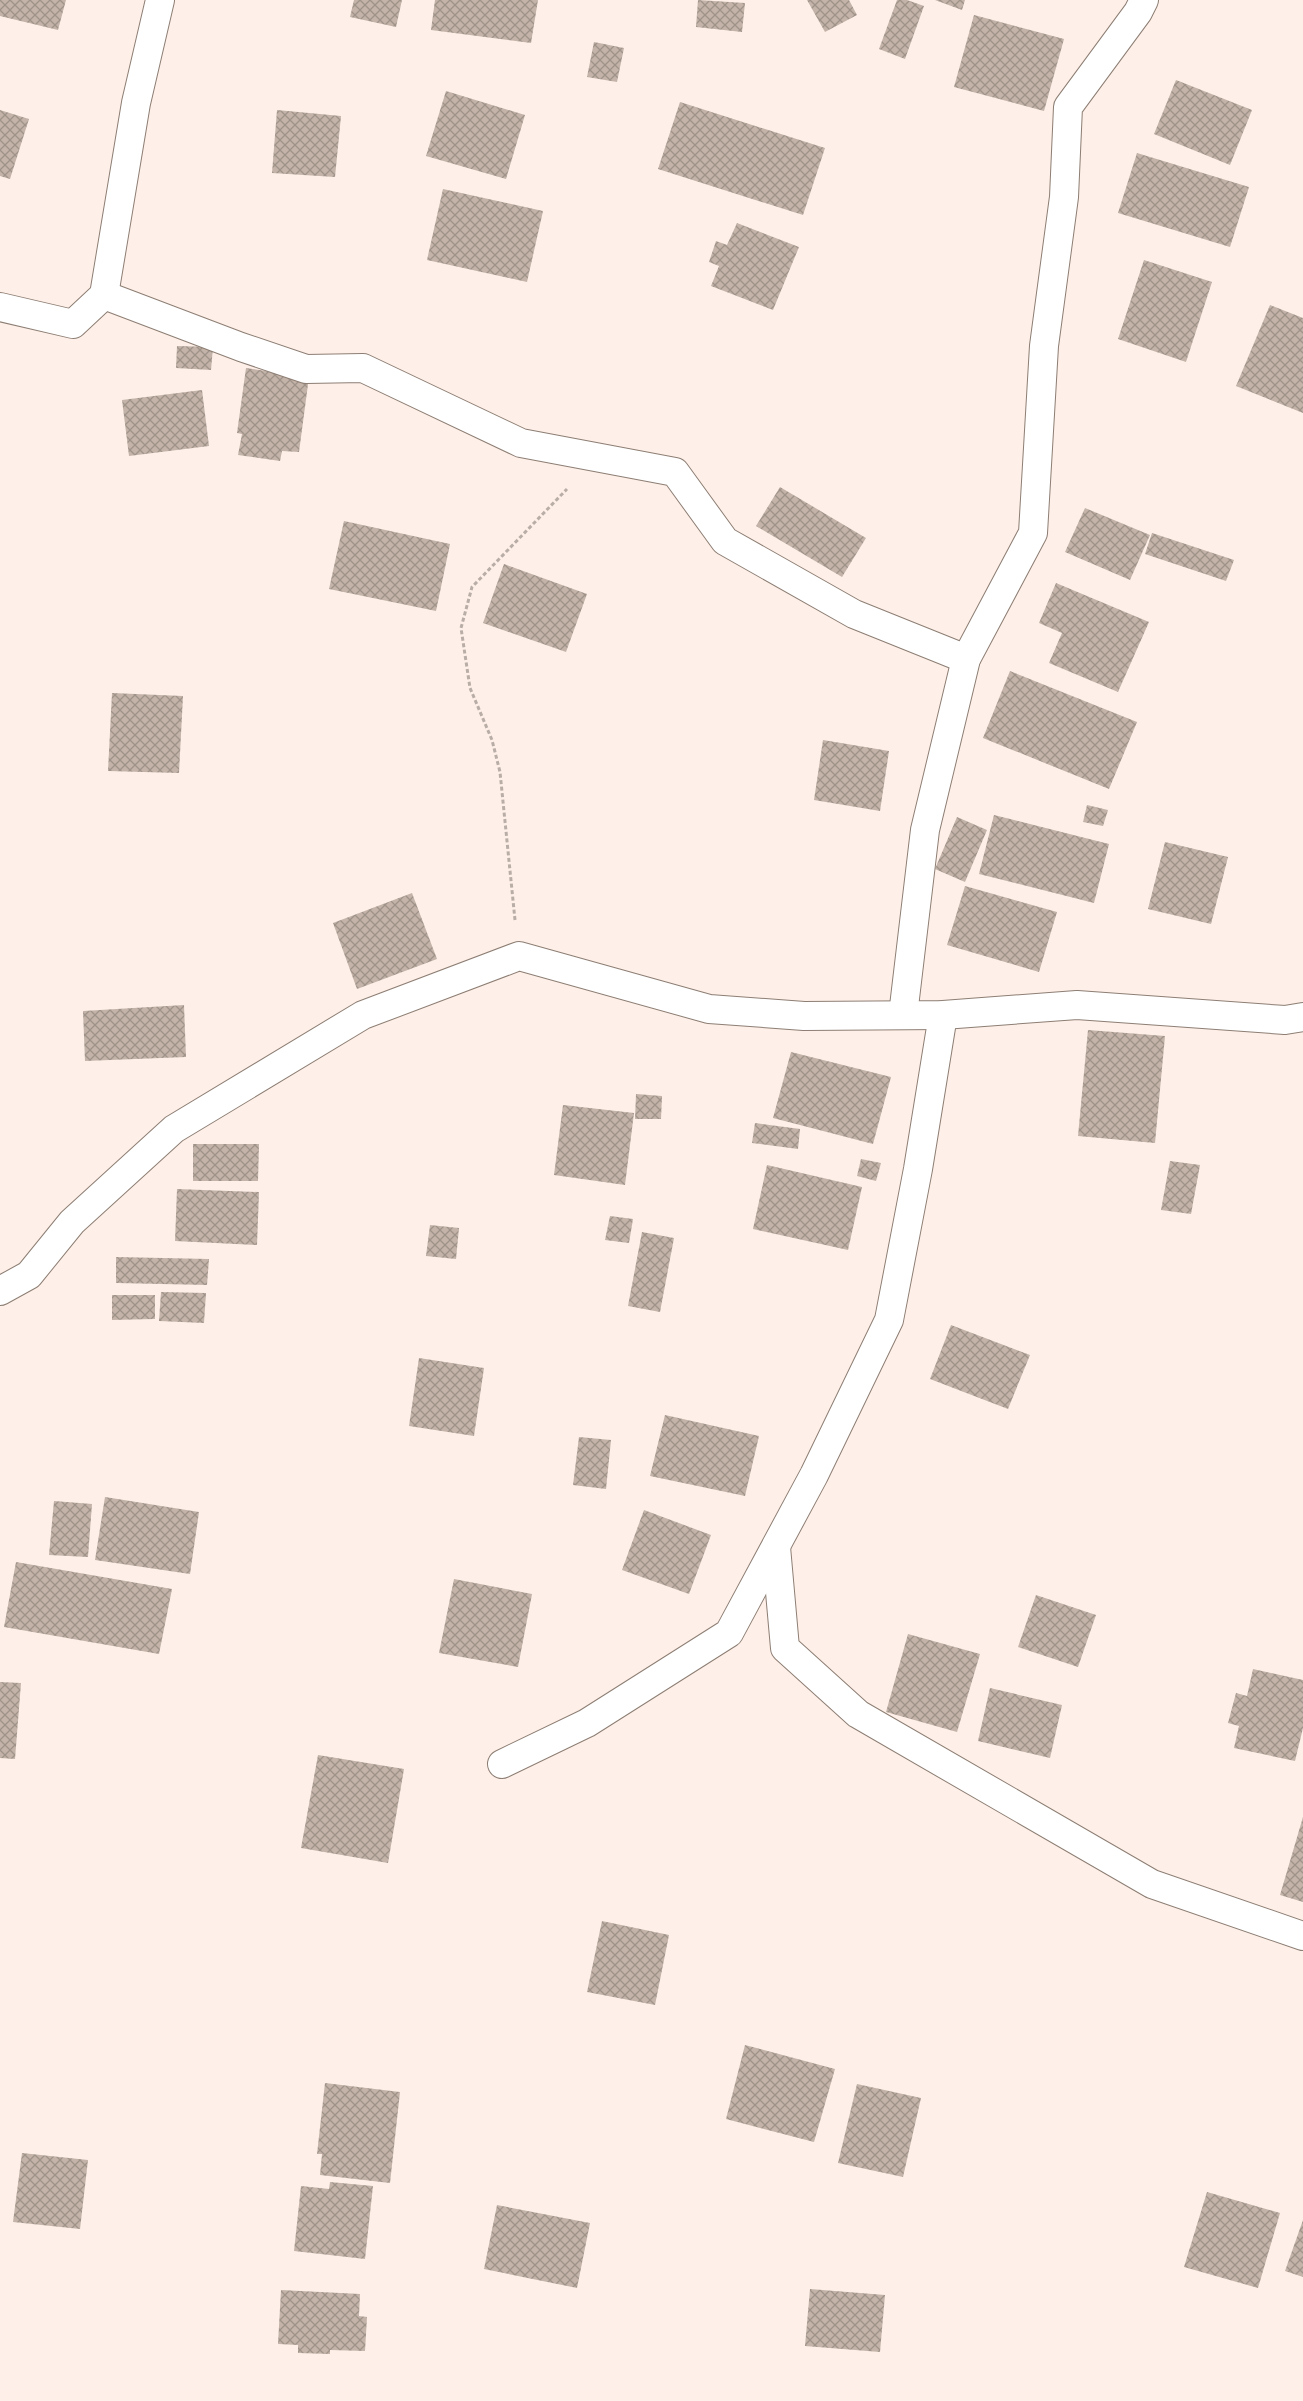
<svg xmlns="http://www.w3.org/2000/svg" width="1303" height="2401" viewBox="0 0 1303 2401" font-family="Poppins,sans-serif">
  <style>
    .building { fill: url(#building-cross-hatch) }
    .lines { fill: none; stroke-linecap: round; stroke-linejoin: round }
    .minor-casing { stroke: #8d7e74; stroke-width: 30 }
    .path { stroke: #b9ada7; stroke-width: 3; stroke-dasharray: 4 2.5; stroke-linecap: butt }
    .minor { stroke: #fff; stroke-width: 28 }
  </style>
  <defs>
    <pattern id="building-cross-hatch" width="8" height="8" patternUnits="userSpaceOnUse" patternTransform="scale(1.25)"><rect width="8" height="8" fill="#c3b3a8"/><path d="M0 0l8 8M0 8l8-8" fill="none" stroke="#9f9289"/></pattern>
  </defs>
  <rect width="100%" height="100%" fill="#fef0e8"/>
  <g class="building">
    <path d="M0,0H66L58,30L0,16Z"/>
    <path d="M354,0H402L396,27L350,17Z"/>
    <path d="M435,0H538L531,43L431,30Z"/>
    <path d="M698,0L745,3L742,32L696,27Z"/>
    <path d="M807,0H849L857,15L825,32Z"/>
    <path d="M897,0H907L924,6L905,59L879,49Z"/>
    <path d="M935,0H965L962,10Z"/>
    <path d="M974,15L1064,39L1044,111L954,87Z"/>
    <path d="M594,42L624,48L617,82L587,77Z"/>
    <path d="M1176,80L1252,110L1230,165L1154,134Z"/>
    <path d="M446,91L525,115L506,179L426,156Z"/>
    <path d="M680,102L825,148L803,215L658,169Z"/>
    <path d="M0,110L29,119L10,179L0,176Z"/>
    <path d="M277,110L341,116L335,177L272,173Z"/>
    <path d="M1137,153L1249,187L1230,247L1118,213Z"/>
    <path d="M443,189L543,211L527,282L427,260Z"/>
    <path d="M737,223L799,247L773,310L711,286L719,266L709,262L716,241L727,245Z"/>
    <path d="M1144,260L1212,282L1186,362L1118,339Z"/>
    <path d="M1270,305L1303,318V413L1236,386Z"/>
    <path d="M177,346L213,347L211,370L176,368Z"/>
    <path d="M246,368L309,377L299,452L282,451L280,461L238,455L242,434L237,433Z"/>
    <path d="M202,390L209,446L129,456L122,400Z"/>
    <path d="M780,487L866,538L842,577L756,526Z"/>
    <path d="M1085,508L1150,535L1130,580L1065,552Z"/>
    <path d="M344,521L450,544L436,611L329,589Z"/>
    <path d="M1152,533L1234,560L1226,581L1145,554Z"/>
    <path d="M504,564L587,594L566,652L483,623Z"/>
    <path d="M1056,583L1149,622L1118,692L1049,663L1062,633L1039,623Z"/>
    <path d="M1010,671L1137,722L1109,789L983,738Z"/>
    <path d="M112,693L183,696L179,773L108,771Z"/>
    <path d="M823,740L889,751L880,811L814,800Z"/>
    <path d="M1087,805L1108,810L1103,826L1083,822Z"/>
    <path d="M994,815L1109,844L1094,903L979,874Z"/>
    <path d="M957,817L987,830L965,882L935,869Z"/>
    <path d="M1165,842L1228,857L1211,924L1148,909Z"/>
    <path d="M965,886L1057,912L1039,972L947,945Z"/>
    <path d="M412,893L437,959L357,989L333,923Z"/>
    <path d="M184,1005L186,1057L85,1061L83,1011Z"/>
    <path d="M1088,1030L1165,1036L1155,1143L1078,1136Z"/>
    <path d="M791,1052L891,1077L873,1144L773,1118Z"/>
    <path d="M636,1094L662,1096L661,1119H635Z"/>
    <path d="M563,1105L634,1113L625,1185L554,1175Z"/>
    <path d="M755,1123L800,1129L798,1149L752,1143Z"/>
    <path d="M193,1144H259L258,1181H193Z"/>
    <path d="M861,1159L881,1163L876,1181L857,1176Z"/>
    <path d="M1170,1161L1200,1165L1191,1214L1161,1210Z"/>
    <path d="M767,1165L862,1187L848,1250L753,1229Z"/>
    <path d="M177,1189L259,1192L257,1245L175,1241Z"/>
    <path d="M610,1216L633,1219L629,1243L605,1240Z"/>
    <path d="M430,1225L459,1228L456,1259L426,1256Z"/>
    <path d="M642,1232L674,1238L660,1312L628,1306Z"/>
    <path d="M116,1257L209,1259L207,1285L116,1283Z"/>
    <path d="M161,1292L206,1293L204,1323L159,1321Z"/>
    <path d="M112,1295H155V1319L112,1320Z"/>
    <path d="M951,1325L1030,1355L1008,1409L930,1379Z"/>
    <path d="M419,1358L484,1368L474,1436L409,1426Z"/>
    <path d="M665,1415L759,1436L745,1496L650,1476Z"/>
    <path d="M579,1437L611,1440L606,1489L573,1485Z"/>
    <path d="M105,1497L199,1512L190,1574L95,1560Z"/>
    <path d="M54,1501L92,1504L88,1557L49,1555Z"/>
    <path d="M644,1510L711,1535L689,1594L622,1570Z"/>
    <path d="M16,1562L172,1589L159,1654L4,1627Z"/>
    <path d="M454,1579L532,1594L518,1667L439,1653Z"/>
    <path d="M1036,1595L1096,1615L1078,1667L1018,1647Z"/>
    <path d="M908,1634L980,1654L957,1732L886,1712Z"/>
    <path d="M1253,1669L1303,1680V1728L1295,1761L1234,1748L1239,1726L1228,1723L1236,1693L1247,1696Z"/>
    <path d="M0,1682L21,1683L15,1759L0,1758Z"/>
    <path d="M990,1688L1062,1705L1050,1758L978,1741Z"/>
    <path d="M318,1755L404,1769L388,1863L301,1848Z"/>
    <path d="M1303,1817V1902L1280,1895Z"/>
    <path d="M602,1921L669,1935L655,2005L587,1992Z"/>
    <path d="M745,2045L835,2069L814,2142L726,2119Z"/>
    <path d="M325,2083L400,2092L390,2183L320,2175L322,2154H317Z"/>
    <path d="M857,2084L921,2098L903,2177L838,2163Z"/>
    <path d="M22,2153L88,2160L80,2229L13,2222Z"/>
    <path d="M330,2182L373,2186L365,2259L294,2251L301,2186L329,2189Z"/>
    <path d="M1207,2192L1280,2213L1258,2288L1184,2267Z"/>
    <path d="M497,2205L590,2223L577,2288L484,2269Z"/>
    <path d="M1303,2220V2277L1285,2271Z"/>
    <path d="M810,2289L885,2295L880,2352L805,2346Z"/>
    <path d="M281,2290L360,2294L359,2316L367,2317L365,2351L330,2350V2354L298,2353V2345L278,2344Z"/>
  </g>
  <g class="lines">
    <defs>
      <g id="minor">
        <path d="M104,295L241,347L306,369L363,368L521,443L675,472L725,541L854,614L966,659"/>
        <path d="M0,307L73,324L104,295L136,103L160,0"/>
        <path d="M903,1015L925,830L966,659L1033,533L1044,346L1064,197L1068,107L1138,12L1144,0"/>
        <path d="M0,1291L29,1275L72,1222L174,1129L363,1015L519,956L709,1009L804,1016L943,1015L1077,1005L1285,1020L1303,1017"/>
        <path d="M776,1547L785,1648L858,1714L1152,1884L1303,1936"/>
        <path d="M502,1764L587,1723L729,1633L814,1475L889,1320L918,1169L943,1015"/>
      </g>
    </defs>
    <use href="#minor" class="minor-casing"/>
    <path class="path" d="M515,920L500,772L492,740L470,688L461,628L472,587L567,489"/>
    <use href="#minor" class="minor"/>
  </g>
</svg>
